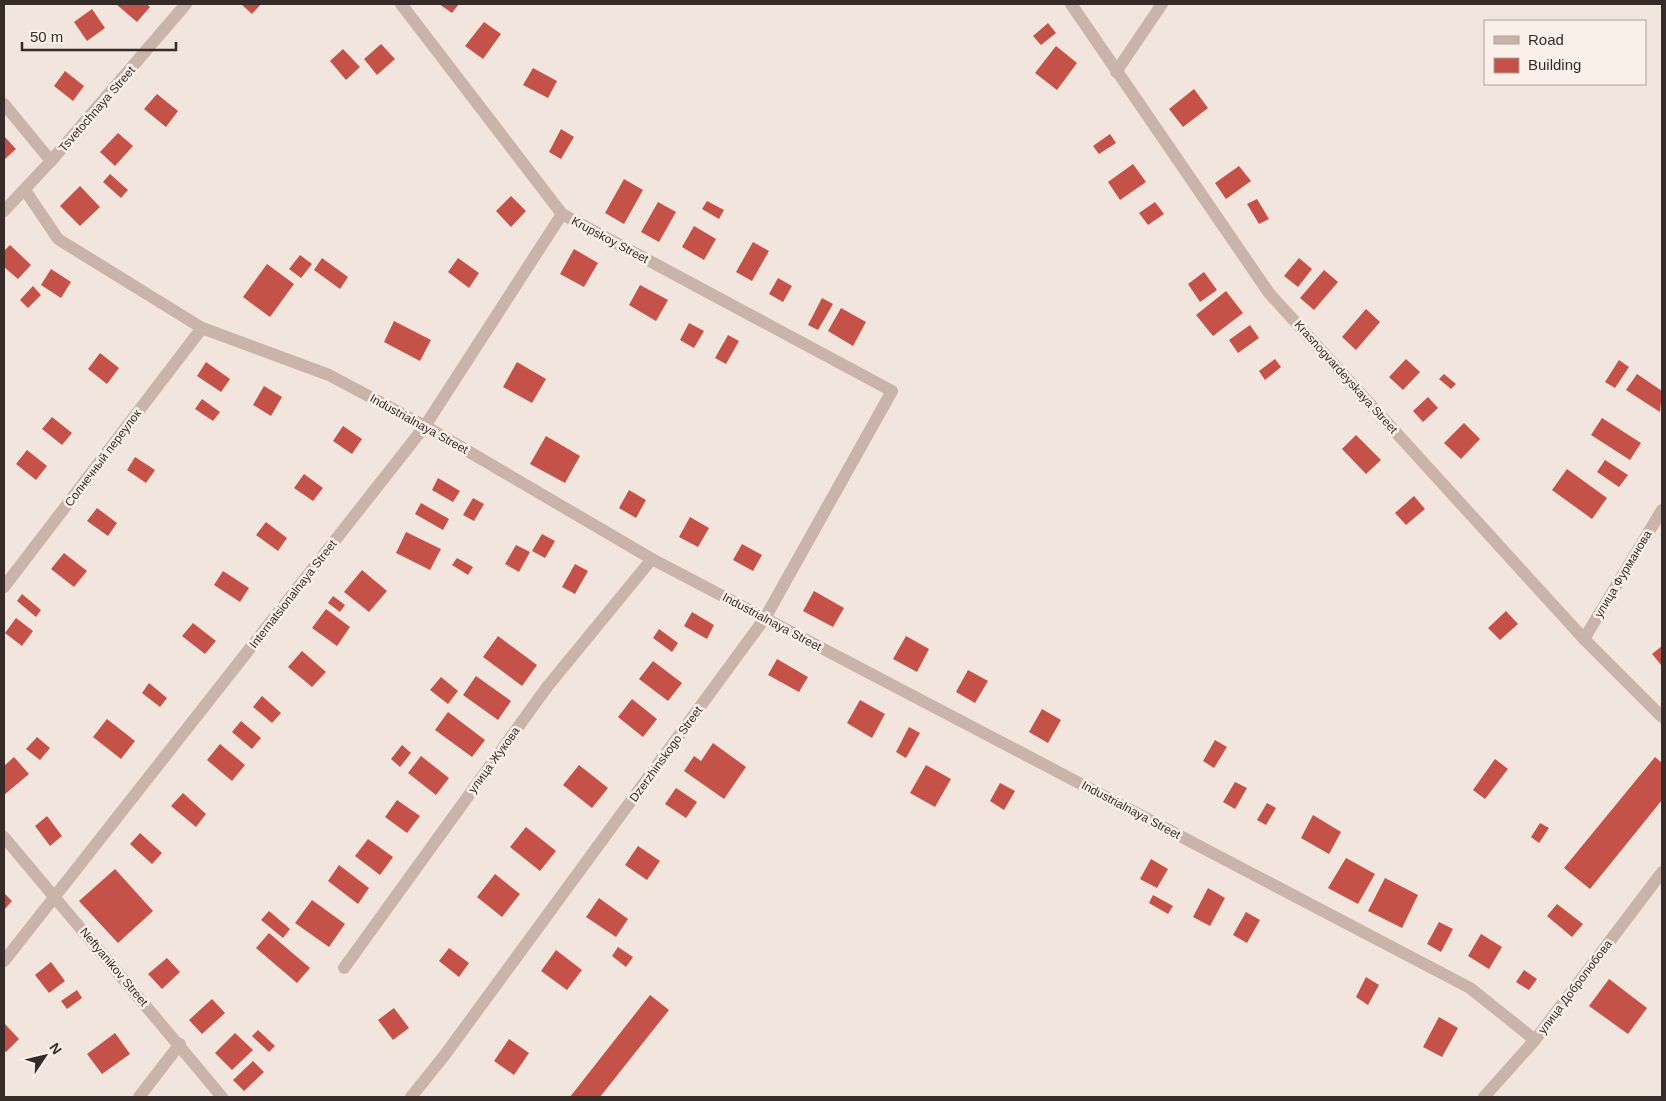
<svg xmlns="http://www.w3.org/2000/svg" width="1666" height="1101" viewBox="0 0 1666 1101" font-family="Arial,sans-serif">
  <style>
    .building { fill: #c55248 }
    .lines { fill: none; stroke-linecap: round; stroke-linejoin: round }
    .minor { stroke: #cab3a9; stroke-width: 12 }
    .labels { text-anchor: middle; stroke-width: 5; stroke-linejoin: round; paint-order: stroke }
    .street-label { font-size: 12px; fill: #372b29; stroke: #faf0e9 }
  </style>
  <rect width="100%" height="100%" fill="#f2e5dd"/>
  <g class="building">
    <path d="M116,4H147L150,7L137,22Z"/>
    <path d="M241,4H261L252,14Z"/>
    <path d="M439,4H459L452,13Z"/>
    <path d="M92,9L105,28L87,41L74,22Z"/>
    <path d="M484,22L501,34L483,59L465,46Z"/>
    <path d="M1048,23L1056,33L1041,45L1033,36Z"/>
    <path d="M381,44L395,59L377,75L364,59Z"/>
    <path d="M1056,46L1077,63L1057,90L1035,73Z"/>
    <path d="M343,49L360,67L346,80L330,61Z"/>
    <path d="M533,68L557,81L548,98L523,85Z"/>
    <path d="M65,71L84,86L73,101L54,86Z"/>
    <path d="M1194,89L1208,108L1183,127L1169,109Z"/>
    <path d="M157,94L178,111L166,127L144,109Z"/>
    <path d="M561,129L574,137L561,159L549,152Z"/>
    <path d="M118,133L133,146L115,166L100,152Z"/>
    <path d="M1110,134L1116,143L1099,154L1093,146Z"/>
    <path d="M4,136L16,149L4,160Z"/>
    <path d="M1133,164L1146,182L1120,200L1108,182Z"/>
    <path d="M1239,166L1251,181L1226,199L1215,183Z"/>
    <path d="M110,174L128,190L121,198L103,182Z"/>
    <path d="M624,179L643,190L624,224L605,213Z"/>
    <path d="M80,186L100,207L80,226L60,206Z"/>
    <path d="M511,196L526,211L511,227L496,211Z"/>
    <path d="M1257,199L1269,219L1259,224L1247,204Z"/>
    <path d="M707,201L724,210L719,219L702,209Z"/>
    <path d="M658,202L676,212L659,242L641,232Z"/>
    <path d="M1155,202L1164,214L1148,225L1139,213Z"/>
    <path d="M694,226L716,239L704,260L682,247Z"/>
    <path d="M753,242L769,251L752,281L736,272Z"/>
    <path d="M10,245L31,265L18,279L4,267V251Z"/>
    <path d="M574,249L598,263L584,287L560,274Z"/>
    <path d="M300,255L312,264L301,278L289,269Z"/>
    <path d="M322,258L348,277L340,289L314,270Z"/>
    <path d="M458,258L479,273L469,288L448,272Z"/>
    <path d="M1299,258L1312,269L1298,287L1284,276Z"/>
    <path d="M267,264L294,284L270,317L243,297Z"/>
    <path d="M51,269L71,282L61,298L41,285Z"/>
    <path d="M1324,270L1338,282L1314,310L1300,298Z"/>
    <path d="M1204,272L1217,290L1200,302L1188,284Z"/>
    <path d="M778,278L792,286L783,302L769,294Z"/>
    <path d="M640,285L668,300L656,321L629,305Z"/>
    <path d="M33,286L41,295L28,308L20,300Z"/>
    <path d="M1226,291L1243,313L1213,336L1196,315Z"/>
    <path d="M822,298L833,304L818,330L808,325Z"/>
    <path d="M841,308L866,322L853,346L828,331Z"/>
    <path d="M1366,309L1380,322L1356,350L1342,337Z"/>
    <path d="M394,321L431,340L420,361L384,342Z"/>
    <path d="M689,323L704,331L694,348L680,340Z"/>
    <path d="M1250,325L1259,338L1238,353L1229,340Z"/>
    <path d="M728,335L739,341L726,364L715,358Z"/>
    <path d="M100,353L119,368L107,384L88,369Z"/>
    <path d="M1275,359L1281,367L1265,380L1259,371Z"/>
    <path d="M1406,359L1420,372L1403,390L1389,377Z"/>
    <path d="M1619,360L1629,367L1615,388L1605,382Z"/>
    <path d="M206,362L230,379L221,392L197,376Z"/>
    <path d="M517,362L546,379L532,403L503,387Z"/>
    <path d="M1444,374L1456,384L1451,389L1439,379Z"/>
    <path d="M1637,374L1662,391L1660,412L1626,390Z"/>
    <path d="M264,386L282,397L271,416L253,405Z"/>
    <path d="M1428,397L1438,408L1423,422L1413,411Z"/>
    <path d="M202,399L220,412L213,421L195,409Z"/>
    <path d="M52,417L72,433L62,445L42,429Z"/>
    <path d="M1602,418L1641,443L1630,460L1591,435Z"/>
    <path d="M1464,423L1480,439L1461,459L1444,443Z"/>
    <path d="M343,426L362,439L352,454L333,441Z"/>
    <path d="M1356,435L1381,460L1366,474L1342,449Z"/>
    <path d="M546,436L580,456L565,483L530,464Z"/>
    <path d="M27,450L47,466L36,480L16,464Z"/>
    <path d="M135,457L155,470L146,483L127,470Z"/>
    <path d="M1605,460L1628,475L1619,487L1597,472Z"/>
    <path d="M1567,469L1607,498L1592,519L1552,490Z"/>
    <path d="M304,474L323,488L313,501L294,488Z"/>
    <path d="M438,478L460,491L453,502L432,490Z"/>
    <path d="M629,490L646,500L636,518L619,508Z"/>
    <path d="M1414,496L1425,509L1406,525L1395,513Z"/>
    <path d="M473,498L484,504L474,521L463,515Z"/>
    <path d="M421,503L449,519L443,530L415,514Z"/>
    <path d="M97,508L117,523L108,536L87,521Z"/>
    <path d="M690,517L709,528L698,547L679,537Z"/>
    <path d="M266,522L287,538L278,551L256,535Z"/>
    <path d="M406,532L441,549L430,570L396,553Z"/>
    <path d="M542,534L555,541L545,558L532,551Z"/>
    <path d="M742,544L762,555L753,571L733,560Z"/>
    <path d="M516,545L530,552L519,572L505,564Z"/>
    <path d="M64,553L87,571L74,587L51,569Z"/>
    <path d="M457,558L473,567L468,575L452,565Z"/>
    <path d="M575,564L588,571L575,594L562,587Z"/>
    <path d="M362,570L387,591L369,612L344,592Z"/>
    <path d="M223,571L249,588L240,602L214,585Z"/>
    <path d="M814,591L844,608L833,627L803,611Z"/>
    <path d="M22,594L41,610L36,617L17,601Z"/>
    <path d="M333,596L345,605L340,612L328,603Z"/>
    <path d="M326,609L350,627L337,646L312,628Z"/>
    <path d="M1506,611L1518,624L1500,640L1488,628Z"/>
    <path d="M692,612L714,625L707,639L684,626Z"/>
    <path d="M16,618L33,631L22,646L5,633Z"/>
    <path d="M193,623L216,641L205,654L182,636Z"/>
    <path d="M659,629L678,643L672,652L653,638Z"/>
    <path d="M498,636L537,665L522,686L483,657Z"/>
    <path d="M906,636L929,649L917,672L893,659Z"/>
    <path d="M1662,646V666L1652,654Z"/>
    <path d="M302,651L326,672L312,687L288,667Z"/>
    <path d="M777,659L808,677L799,692L768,675Z"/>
    <path d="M653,661L682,683L668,701L639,679Z"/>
    <path d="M968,670L988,681L975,703L956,692Z"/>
    <path d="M476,676L511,701L498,720L463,695Z"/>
    <path d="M441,677L458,691L448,704L430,690Z"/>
    <path d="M149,683L167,698L160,707L142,693Z"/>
    <path d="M262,696L281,713L272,723L253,707Z"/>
    <path d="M632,699L657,719L643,737L618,717Z"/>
    <path d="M860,700L885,714L872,738L847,723Z"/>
    <path d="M1042,709L1061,720L1048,743L1029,732Z"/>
    <path d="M448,712L485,740L472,757L435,730Z"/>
    <path d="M107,719L135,741L121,759L93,737Z"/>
    <path d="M241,721L261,738L252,749L232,732Z"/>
    <path d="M909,727L920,733L906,758L896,752Z"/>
    <path d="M37,737L50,748L40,760L26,749Z"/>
    <path d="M1215,740L1227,747L1214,768L1203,761Z"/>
    <path d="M713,743L746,767L724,799L684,771L694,756L701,761Z"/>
    <path d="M220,744L245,765L232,781L207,760Z"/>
    <path d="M402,745L411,753L400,767L391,759Z"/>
    <path d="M421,756L449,778L436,795L408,773Z"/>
    <path d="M14,757L29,774L4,795V766Z"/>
    <path d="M1655,757L1662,763V800L1590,889L1564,868Z"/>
    <path d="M1495,759L1508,769L1485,799L1473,790Z"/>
    <path d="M579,765L608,788L592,808L563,785Z"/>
    <path d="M926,765L951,779L935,807L910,793Z"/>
    <path d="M1235,782L1247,788L1235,809L1223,802Z"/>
    <path d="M1000,783L1015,791L1004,810L990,801Z"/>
    <path d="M676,788L697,802L686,818L665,804Z"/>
    <path d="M183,793L206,814L196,827L171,806Z"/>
    <path d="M397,800L420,816L407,833L385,817Z"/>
    <path d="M1267,803L1276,808L1266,825L1257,820Z"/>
    <path d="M1313,815L1341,832L1329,854L1301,838Z"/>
    <path d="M47,816L62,836L50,846L35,826Z"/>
    <path d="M1540,823L1549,828L1539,843L1531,837Z"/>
    <path d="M526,827L556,851L540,871L510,847Z"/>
    <path d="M140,833L162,853L152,864L130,844Z"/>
    <path d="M368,839L393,857L380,875L355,856Z"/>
    <path d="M638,846L660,861L647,880L625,865Z"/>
    <path d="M1346,858L1375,874L1358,904L1328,888Z"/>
    <path d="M1151,859L1168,869L1157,888L1140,879Z"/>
    <path d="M339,865L369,888L358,904L328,881Z"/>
    <path d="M115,869L153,911L118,943L79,901Z"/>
    <path d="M495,874L520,894L502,917L477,897Z"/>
    <path d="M1385,878L1418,895L1402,928L1368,911Z"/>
    <path d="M1208,888L1225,898L1210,926L1193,917Z"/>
    <path d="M4,893L12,901L4,910Z"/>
    <path d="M1153,895L1173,906L1168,914L1149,903Z"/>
    <path d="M599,898L628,919L616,937L586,917Z"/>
    <path d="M312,900L345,924L329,947L295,923Z"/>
    <path d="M1557,904L1583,924L1572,937L1547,916Z"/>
    <path d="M269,911L290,929L283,938L261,920Z"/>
    <path d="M1246,912L1260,920L1247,943L1233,935Z"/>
    <path d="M1439,922L1453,929L1441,952L1427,944Z"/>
    <path d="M269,933L310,968L297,983L256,948Z"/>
    <path d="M1481,934L1502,947L1489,969L1468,956Z"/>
    <path d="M618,947L633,957L626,967L612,956Z"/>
    <path d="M449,948L469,963L459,977L439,961Z"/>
    <path d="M556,950L582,970L567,990L541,971Z"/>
    <path d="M167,958L180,972L162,989L148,974Z"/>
    <path d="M51,962L65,981L49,993L35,975Z"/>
    <path d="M1524,970L1537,979L1529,990L1516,982Z"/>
    <path d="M1366,977L1379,985L1368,1005L1356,997Z"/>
    <path d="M1609,979L1647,1008L1628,1034L1589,1006Z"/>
    <path d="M77,990L82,998L67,1009L61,1001Z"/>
    <path d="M650,995L669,1010L600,1097H570Z"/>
    <path d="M212,999L225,1013L202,1034L189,1020Z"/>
    <path d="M394,1008L409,1028L393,1040L378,1020Z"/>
    <path d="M1439,1017L1458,1028L1442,1057L1423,1047Z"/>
    <path d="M4,1023L19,1039L6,1052L4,1050Z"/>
    <path d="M258,1030L275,1046L269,1052L252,1036Z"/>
    <path d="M115,1033L130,1054L102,1074L87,1054Z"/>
    <path d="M235,1033L253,1050L232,1070L215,1053Z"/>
    <path d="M509,1039L529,1053L514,1075L494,1061Z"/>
    <path d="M253,1061L264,1072L244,1091L233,1080Z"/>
  </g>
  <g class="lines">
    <g class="minor">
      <path d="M401,4L562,214L892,391L765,618L444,1056L411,1097"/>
      <path d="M1071,4L1269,293L1584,639L1662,717"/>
      <path d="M1116,72L1162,4"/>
      <path d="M4,104L51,161"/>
      <path d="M25,190L58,239L202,328L329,375L425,426L652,559L1470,988L1535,1040"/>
      <path d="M4,211L51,161L186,4"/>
      <path d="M4,587L202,328"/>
      <path d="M1584,639L1662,510"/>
      <path d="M4,837L222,1097"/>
      <path d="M4,961L425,426L562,214"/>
      <path d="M344,968L547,687L652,559"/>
      <path d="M139,1097L180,1044"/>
      <path d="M1484,1097L1535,1040L1662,872"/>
    </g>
  </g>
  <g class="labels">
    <g class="street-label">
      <text transform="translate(97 109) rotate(-49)" y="4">Tsvetochnaya Street</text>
      <text transform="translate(610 240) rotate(28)" y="4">Krupskoy Street</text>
      <text transform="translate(1346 377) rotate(48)" y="4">Krasnogvardeyskaya Street</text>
      <text transform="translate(419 424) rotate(29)" y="4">Industrialnaya Street</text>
      <text transform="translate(103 458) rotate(-53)" y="4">Солнечный переулок</text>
      <text transform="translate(1623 574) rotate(-59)" y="4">улица Фурманова</text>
      <text transform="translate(293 594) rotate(-52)" y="4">Internatsionalnaya Street</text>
      <text transform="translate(772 622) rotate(28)" y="4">Industrialnaya Street</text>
      <text transform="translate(666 754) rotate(-54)" y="4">Dzerzhinskogo Street</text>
      <text transform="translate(494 760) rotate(-54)" y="4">улица Жукова</text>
      <text transform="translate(1131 810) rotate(28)" y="4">Industrialnaya Street</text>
      <text transform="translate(114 967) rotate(50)" y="4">Neftyanikov Street</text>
      <text transform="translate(1575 987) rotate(-53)" y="4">улица Добролюбова</text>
    </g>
  </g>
  <rect width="1666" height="1101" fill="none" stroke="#372b29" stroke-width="10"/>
  <rect x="1484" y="20" width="162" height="65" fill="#faf0e9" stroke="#aca19c"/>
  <rect x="1494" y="36" width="25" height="8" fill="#cab3a9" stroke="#aca19c"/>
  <text x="1528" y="45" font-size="15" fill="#372b29">Road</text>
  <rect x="1494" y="58" width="25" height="15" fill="#c55248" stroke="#aca19c"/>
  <text x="1528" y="70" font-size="15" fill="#372b29">Building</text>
  <g transform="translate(45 1056) rotate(55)" stroke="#faf0e9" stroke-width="4" paint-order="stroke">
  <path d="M0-4L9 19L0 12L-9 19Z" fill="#372b29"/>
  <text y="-8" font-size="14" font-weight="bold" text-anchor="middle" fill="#372b29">N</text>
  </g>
  <path d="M22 42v8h154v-8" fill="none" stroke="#372b29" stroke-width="2.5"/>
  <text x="30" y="42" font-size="15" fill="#372b29" stroke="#faf0e9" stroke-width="4" paint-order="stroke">50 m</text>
</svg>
